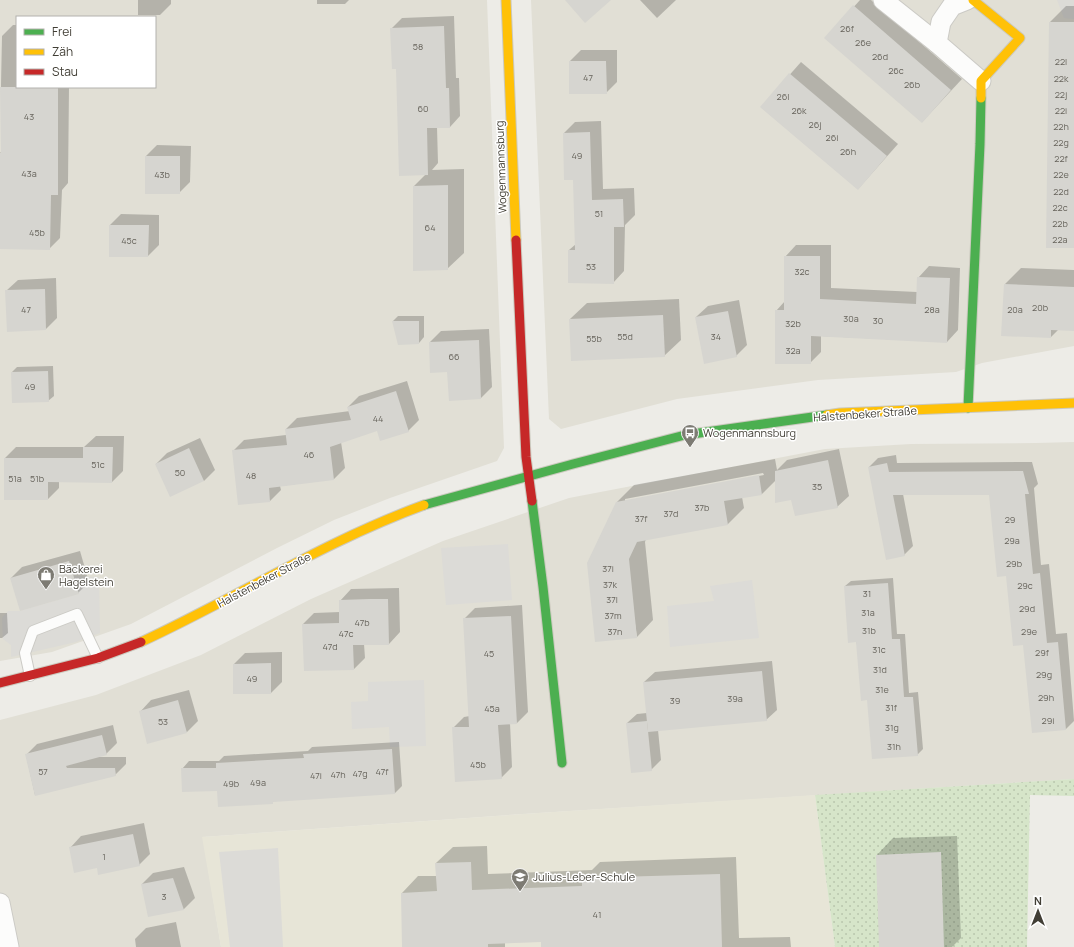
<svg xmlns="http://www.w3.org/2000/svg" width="1074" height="947" viewBox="0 0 1074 947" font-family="Manrope,sans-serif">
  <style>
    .residential { fill: #e1dfd5; fill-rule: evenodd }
    .education { fill: #e7e5d7 }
    .grass { fill: url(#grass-dots) }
    .parking { fill: #dcdbd7 }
    .shadow { fill: #0003; fill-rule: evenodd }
    .building { fill: #d6d5d0 }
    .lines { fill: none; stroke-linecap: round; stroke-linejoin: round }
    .lane-casing { stroke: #cbcac5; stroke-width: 12 }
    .street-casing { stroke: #cbcac5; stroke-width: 21 }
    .fast-casing { stroke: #cbc9be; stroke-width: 11 }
    .slow-casing { stroke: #cbc9be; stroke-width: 11 }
    .jam-casing { stroke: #cbc9be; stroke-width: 11 }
    .lane { stroke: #fcfcfb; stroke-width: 10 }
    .street { stroke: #fcfcfb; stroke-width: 19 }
    .fast { stroke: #4caf50; stroke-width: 9 }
    .slow { stroke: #ffc107; stroke-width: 9 }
    .jam { stroke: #c62828; stroke-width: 9 }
    .labels { text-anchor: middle; stroke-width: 3; stroke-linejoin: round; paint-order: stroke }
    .number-label { font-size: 9px; fill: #67645c }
    .street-label { font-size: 11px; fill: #413e35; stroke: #fff }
    .poi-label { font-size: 11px; fill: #413e35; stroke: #fff; text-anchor: start }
  </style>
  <defs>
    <pattern id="grass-dots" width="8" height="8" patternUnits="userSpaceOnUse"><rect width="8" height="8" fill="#d6e5c9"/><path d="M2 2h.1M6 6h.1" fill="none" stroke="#b9c6ad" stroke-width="1.8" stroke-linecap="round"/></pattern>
  </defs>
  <rect width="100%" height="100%" fill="#edece7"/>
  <g class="residential">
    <path d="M0,0H487L504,448L497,461L390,498L334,520L277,548L131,624L52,652L0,661ZM17,17H155V87H17Z"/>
    <path d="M531,0H1074V346L982,363L956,372L818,380L677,399L561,429L549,419Z"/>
    <path d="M1074,442V779L523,814L203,837L221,947H0V720L96,695L201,655L311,599L443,541L569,498L825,449L911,444L1036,443Z"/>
  </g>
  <path class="education" d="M815,795L835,947H221L202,837L523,814Z"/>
  <path class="grass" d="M1074,779V796L1030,795L1027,947H835L815,795Z"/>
  <g class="parking">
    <path d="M1057,0H1074V19L1064,18Z"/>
    <path d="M508,544L512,600L446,605L441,548Z"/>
    <path d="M74,576L99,577L100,633L76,642L11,657V645L3,639L2,618L8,611H20L79,594Z"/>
    <path d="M752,580L759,638L670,647L667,606L714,601L710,586Z"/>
    <path d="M424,680L426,746L390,747L389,727L352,729L351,702L368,701V682Z"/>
    <path d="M278,848L283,947H230L219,852Z"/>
  </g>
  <g class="shadow">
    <path d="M138,0H171V4L160,15H138Z"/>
    <path d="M317,0H349L345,4H317Z"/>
    <path d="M640,0H676L657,18Z"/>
    <path d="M860,0H871L962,79L922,122L826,38Z"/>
    <path d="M1066,6H1074V247L1050,22Z"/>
    <path d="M454,16L456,78H459L460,116L450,127H437L438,163L432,170L464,169V253L447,269L414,186L426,174L397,67L391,29L402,18Z"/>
    <path d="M13,25H17V87H69L68,183L62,190L60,238L49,249L0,248V153L2,151L1,85L2,36Z"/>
    <path d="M581,50H617V82L606,93L570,61Z"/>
    <path d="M801,62L898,144L858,189L761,107Z"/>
    <path d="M601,121L603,189L634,188L635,215L625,225L624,271L613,283L569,250L576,244L574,179H565L564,133L575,122Z"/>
    <path d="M157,145L191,146L190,182L179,193L146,156Z"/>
    <path d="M121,214L159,215V245L148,256H110V225Z"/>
    <path d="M796,245H831V288L917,292L918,278L929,266L960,268L958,330L947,342L821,336V352L810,363L776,311L785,301V257Z"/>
    <path d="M1021,268L1074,270V330H1058L1051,337L1005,284Z"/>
    <path d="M56,278L57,318L46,329L8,331L6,291L18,280Z"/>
    <path d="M679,299L681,340L664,356L570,319L587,303Z"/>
    <path d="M739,300L747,345L736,356L696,317L708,306Z"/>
    <path d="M398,316H424V337L419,343L393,321Z"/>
    <path d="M489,329L492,387L481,398L448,371L430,342L441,331Z"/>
    <path d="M53,366L54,396L48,401L12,372L17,367Z"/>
    <path d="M407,381L419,420L408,431L377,430L341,442L345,468L334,479L280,486L281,490L270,501L233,451L244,440L286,435V429L297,418L350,411L348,407L359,396Z"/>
    <path d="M96,436H124L123,471L112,482L59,481V488L48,499L5,458L16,447H84Z"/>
    <path d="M200,438L215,470L204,481L156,464L167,453Z"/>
    <path d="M839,449L849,496L837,507L792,498L776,480L762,494L742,497L744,508L728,524L646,539L645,542L653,620L637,637L617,502L634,485L775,459L777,470L787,460ZM763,473L764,475L625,501V499Z"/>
    <path d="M896,455L897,463L1032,462L1038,484L1034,488L1041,565L1049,564L1056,634L1067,633L1074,721L1066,729L1033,732L1024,644L1007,575L990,494H903L913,546L904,555L869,467L878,458Z"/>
    <path d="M80,551L89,582L78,593L11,578L22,567Z"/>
    <path d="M893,578L897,634H905L909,693L918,692L923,749L917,755L868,699L845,586L851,581Z"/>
    <path d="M399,588L400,632L389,644H364L365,658L354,669L303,624L314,613L340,612V601L351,589Z"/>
    <path d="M522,605L528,712L517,723H510L512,767L501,778L453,728L464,717L470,716L464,619L475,608Z"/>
    <path d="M0,613H7L8,633L2,638H0Z"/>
    <path d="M282,652V682L271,693H234V664L245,653Z"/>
    <path d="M772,661L777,710L766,720L658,730L661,760L651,770L627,723L637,714L647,713L644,682L655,672Z"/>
    <path d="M189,690L198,721L187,732L140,712L151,700Z"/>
    <path d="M113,725L117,743L106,754L96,757H126V764L115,775L35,795L26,755L37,744Z"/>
    <path d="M399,742L402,786L395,793L275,800L272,803L218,790L182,769L189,761H219L224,756L308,751L312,747Z"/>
    <path d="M144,823L150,854L139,865L97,867L70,848L81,836Z"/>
    <path d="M957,836L961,938L952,947H880L877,855L893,838Z"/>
    <path d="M487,846L488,874L592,870L600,862L736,857L739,938L790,937L791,947H542V941L505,942V947H403L402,893L418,876H437L436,863L453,847Z"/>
    <path d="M184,867L195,898L184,909L149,916L142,884L153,873Z"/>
    <path d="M176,922L181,947H136L135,939L146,928Z"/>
  </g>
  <g class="building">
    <path d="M565,0H611L585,23Z"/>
    <path d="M853,5L951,90L922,123L824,38Z"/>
    <path d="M1049,22H1074V248H1046Z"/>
    <path d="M444,26L446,88H449L450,128H427L428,175L399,176L396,69H392L390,28Z"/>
    <path d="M569,61H606L607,94H569Z"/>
    <path d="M789,73L887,156L858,190L760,107Z"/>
    <path d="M0,87H58V195H51L50,250L0,249V153H1Z"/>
    <path d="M590,132L592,200L623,199L624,227H614V284L568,283V250H575L573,180H564L563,133Z"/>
    <rect x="145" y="156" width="35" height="38"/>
    <path d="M448,185V270L413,271V186Z"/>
    <path d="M109,225H149L148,257H109Z"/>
    <path d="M784,256H820V299L916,304L917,277L950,278L947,343L811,336V364H775V310H784Z"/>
    <path d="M1004,284L1074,287V331L1051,330V338L1001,336Z"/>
    <path d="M45,289L46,330L7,332L5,290Z"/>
    <path d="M728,311L737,357L704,364L695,317Z"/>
    <path d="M663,315L665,357L571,361L569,319Z"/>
    <path d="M392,321H419V344L398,345Z"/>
    <path d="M479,340L481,399L449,401L447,372L430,373L429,342Z"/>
    <path d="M48,371L49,402L12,403L11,372Z"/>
    <path d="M396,391L409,432L380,441L377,431L330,447L334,480L269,488L270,502L238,505L232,450L287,445L285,429L351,420L347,407Z"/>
    <path d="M83,447H113L112,483L48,482V500H4V458H83Z"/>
    <path d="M189,448L204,481L170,497L155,464Z"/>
    <path d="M828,460L838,508L795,516L791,500L775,503V471Z"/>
    <path d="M887,463L889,472L1023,471L1029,494H1025L1033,574L1040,573L1047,643L1058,642L1066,730L1032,733L1023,645L1013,646L1006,576L997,577L989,495H893L905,556L886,560L868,467Z"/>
    <path d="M759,475L762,495L724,501L728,525L637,542L629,559L637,638L595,642L587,563L616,502Z"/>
    <path d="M69,561L79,594L20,611L10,578Z"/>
    <path d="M888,583L892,639H900L904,697H913L918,756L872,759L867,700L861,701L856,642L848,643L844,586Z"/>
    <path d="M370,599H388L389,645H353L354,670L304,671L302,624L339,623V600Z"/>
    <path d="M511,616L517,724L498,725L502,779L455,782L452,727H469L463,618Z"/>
    <path d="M271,663V694H233V664Z"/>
    <path d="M762,671L767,721L648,732L643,682Z"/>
    <path d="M178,700L187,733L147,744L139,711Z"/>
    <path d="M647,721L652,771L631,773L626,723Z"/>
    <path d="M102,735L107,755L66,766L67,768H115L116,776L35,796L25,754Z"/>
    <path d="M392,749L395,794L273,802V804L218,807L217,791L182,792L181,768H216V763L304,758L303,754Z"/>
    <path d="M133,834L140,866L98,875L97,868L74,873L69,847Z"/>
    <path d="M941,852L944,947H879L876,855Z"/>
    <path d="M471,862L472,890L582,886V878L720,874L722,947H541V942L488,944V947H402L401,893L437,891L435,863Z"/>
    <path d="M173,878L184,910L148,917L141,884Z"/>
  </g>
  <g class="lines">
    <defs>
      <path id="lane" d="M30,676L25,653L33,631L77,614L98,658"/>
      <g id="street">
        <path d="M883,0L937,43"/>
        <path d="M967,0L952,6L941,22L937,43L981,81"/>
        <path d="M0,903L9,947"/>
      </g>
      <g id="fast">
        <path d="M968,408L980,144L981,98"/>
        <path d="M532,501L543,587L562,763"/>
        <path d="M424,505L573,464L685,435L827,415"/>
      </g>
      <g id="slow">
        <path d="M506,0L516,240"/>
        <path d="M973,0L1020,38L981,81V98"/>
        <path d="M827,415L840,413L1074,403"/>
        <path d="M141,642C236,598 325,541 424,505"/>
      </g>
      <g id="jam">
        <path d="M516,240L526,457L532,501"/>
        <path d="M0,683L98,658L141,642"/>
      </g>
    </defs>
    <use href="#lane" class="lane-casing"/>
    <use href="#street" class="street-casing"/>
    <use href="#fast" class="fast-casing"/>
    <use href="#slow" class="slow-casing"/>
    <use href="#jam" class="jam-casing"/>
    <use href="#lane" class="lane"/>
    <use href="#street" class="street"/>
    <use href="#fast" class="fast"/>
    <use href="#slow" class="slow"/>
    <use href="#jam" class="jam"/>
  </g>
  <defs>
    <symbol id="bus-pin" viewBox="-11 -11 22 30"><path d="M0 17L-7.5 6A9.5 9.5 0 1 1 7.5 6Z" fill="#7d7b73" stroke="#fff"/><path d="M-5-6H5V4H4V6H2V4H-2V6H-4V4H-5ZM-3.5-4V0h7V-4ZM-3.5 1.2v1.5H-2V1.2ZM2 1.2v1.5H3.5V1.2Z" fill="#fff"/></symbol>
    <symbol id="shop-pin" viewBox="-11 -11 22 30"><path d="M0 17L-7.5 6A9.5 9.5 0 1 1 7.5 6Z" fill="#7d7b73" stroke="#fff"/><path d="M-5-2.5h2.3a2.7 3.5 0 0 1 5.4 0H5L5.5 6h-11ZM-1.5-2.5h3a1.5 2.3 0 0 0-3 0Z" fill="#fff"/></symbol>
    <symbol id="school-pin" viewBox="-11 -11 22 30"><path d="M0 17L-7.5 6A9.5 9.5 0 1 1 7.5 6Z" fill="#7d7b73" stroke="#fff"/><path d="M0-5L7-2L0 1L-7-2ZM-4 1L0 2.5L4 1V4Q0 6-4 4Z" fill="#fff"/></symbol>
  </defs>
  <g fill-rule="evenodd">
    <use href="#bus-pin" x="680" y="423" width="20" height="27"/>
    <use href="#shop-pin" x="36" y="565" width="20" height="27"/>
    <use href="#school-pin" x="510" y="867" width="20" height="27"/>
  </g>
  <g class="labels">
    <g class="number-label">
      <text x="847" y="32">26f</text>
      <text x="863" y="46">26e</text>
      <text x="418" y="50">58</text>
      <text x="880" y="60">26d</text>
      <text x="1061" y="65">22l</text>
      <text x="896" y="74">26c</text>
      <text x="588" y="81">47</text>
      <text x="1061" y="82">22k</text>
      <text x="912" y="88">26b</text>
      <text x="1061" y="98">22j</text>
      <text x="783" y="100">26l</text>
      <text x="423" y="112">60</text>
      <text x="799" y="114">26k</text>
      <text x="1061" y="114">22i</text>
      <text x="29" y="120">43</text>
      <text x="815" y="128">26j</text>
      <text x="1061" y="130">22h</text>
      <text x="832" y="141">26i</text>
      <text x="1061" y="146">22g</text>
      <text x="848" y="155">26h</text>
      <text x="577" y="159">49</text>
      <text x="1061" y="162">22f</text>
      <text x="29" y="177">43a</text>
      <text x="162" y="178">43b</text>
      <text x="1061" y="178">22e</text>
      <text x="1061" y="195">22d</text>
      <text x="1060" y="211">22c</text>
      <text x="599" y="217">51</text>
      <text x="1060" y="227">22b</text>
      <text x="430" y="231">64</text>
      <text x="37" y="236">45b</text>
      <text x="1060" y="243">22a</text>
      <text x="129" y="244">45c</text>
      <text x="591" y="270">53</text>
      <text x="802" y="275">32c</text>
      <text x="1040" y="311">20b</text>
      <text x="26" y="313">47</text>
      <text x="932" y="313">28a</text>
      <text x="1015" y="313">20a</text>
      <text x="851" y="322">30a</text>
      <text x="878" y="324">30</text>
      <text x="793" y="327">32b</text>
      <text x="625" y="340">55d</text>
      <text x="716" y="340">34</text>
      <text x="594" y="342">55b</text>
      <text x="793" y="354">32a</text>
      <text x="454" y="360">66</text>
      <text x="30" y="390">49</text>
      <text x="378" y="422">44</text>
      <text x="309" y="458">46</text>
      <text x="98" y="468">51c</text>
      <text x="180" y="476">50</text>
      <text x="251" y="479">48</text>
      <text x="15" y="482">51a</text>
      <text x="37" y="482">51b</text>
      <text x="817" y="490">35</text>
      <text x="702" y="511">37b</text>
      <text x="671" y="517">37d</text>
      <text x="641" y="522">37f</text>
      <text x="1010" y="523">29</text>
      <text x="1012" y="544">29a</text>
      <text x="1014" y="567">29b</text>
      <text x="608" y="572">37i</text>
      <text x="610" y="588">37k</text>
      <text x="1025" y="589">29c</text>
      <text x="867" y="597">31</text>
      <text x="612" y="603">37l</text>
      <text x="1027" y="612">29d</text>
      <text x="868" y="616">31a</text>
      <text x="613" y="619">37m</text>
      <text x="362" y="626">47b</text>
      <text x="869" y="634">31b</text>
      <text x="615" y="635">37n</text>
      <text x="1029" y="635">29e</text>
      <text x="346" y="637">47c</text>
      <text x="330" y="650">47d</text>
      <text x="879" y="653">31c</text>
      <text x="1042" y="656">29f</text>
      <text x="489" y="657">45</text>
      <text x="880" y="673">31d</text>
      <text x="1044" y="678">29g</text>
      <text x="252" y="682">49</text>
      <text x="882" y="693">31e</text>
      <text x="1046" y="701">29h</text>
      <text x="735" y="702">39a</text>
      <text x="675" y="704">39</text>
      <text x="891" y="711">31f</text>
      <text x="492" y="712">45a</text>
      <text x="1048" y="724">29i</text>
      <text x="163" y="725">53</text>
      <text x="892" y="731">31g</text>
      <text x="894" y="750">31h</text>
      <text x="478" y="768">45b</text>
      <text x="43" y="775">57</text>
      <text x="382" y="775">47f</text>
      <text x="360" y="777">47g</text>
      <text x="338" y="778">47h</text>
      <text x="316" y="779">47i</text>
      <text x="258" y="786">49a</text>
      <text x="231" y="787">49b</text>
      <text x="104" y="860">1</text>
      <text x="164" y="900">3</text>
      <text x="597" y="918">41</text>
    </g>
    <g class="street-label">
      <text transform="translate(501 167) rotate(-92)" y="4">Wogenmannsburg</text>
      <text transform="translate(865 414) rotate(-4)" y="4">Halstenbeker Straße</text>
      <text transform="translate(264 580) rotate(-28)" y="4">Halstenbeker Straße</text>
    </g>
    <g class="poi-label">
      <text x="703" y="437">Wogenmannsburg</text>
      <text x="59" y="573">Bäckerei<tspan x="59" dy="13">Hagelstein</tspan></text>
      <text x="533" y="881">Julius-Leber-Schule</text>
    </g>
  </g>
  <rect x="16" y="16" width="140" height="72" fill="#ffffff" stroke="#b3b2ae"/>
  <rect x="24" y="29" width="20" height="6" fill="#4caf50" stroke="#b3b2ae"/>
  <text x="52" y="36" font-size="12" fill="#413e35">Frei</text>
  <rect x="24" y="49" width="20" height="6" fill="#ffc107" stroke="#b3b2ae"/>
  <text x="52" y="56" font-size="12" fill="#413e35">Zäh</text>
  <rect x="24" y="69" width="20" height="6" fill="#c62828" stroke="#b3b2ae"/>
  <text x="52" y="76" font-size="12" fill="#413e35">Stau</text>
  <g transform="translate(1038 911)" stroke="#ffffff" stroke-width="3" paint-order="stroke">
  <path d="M0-3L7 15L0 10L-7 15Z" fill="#413e35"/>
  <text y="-6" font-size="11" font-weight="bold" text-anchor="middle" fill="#413e35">N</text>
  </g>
</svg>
